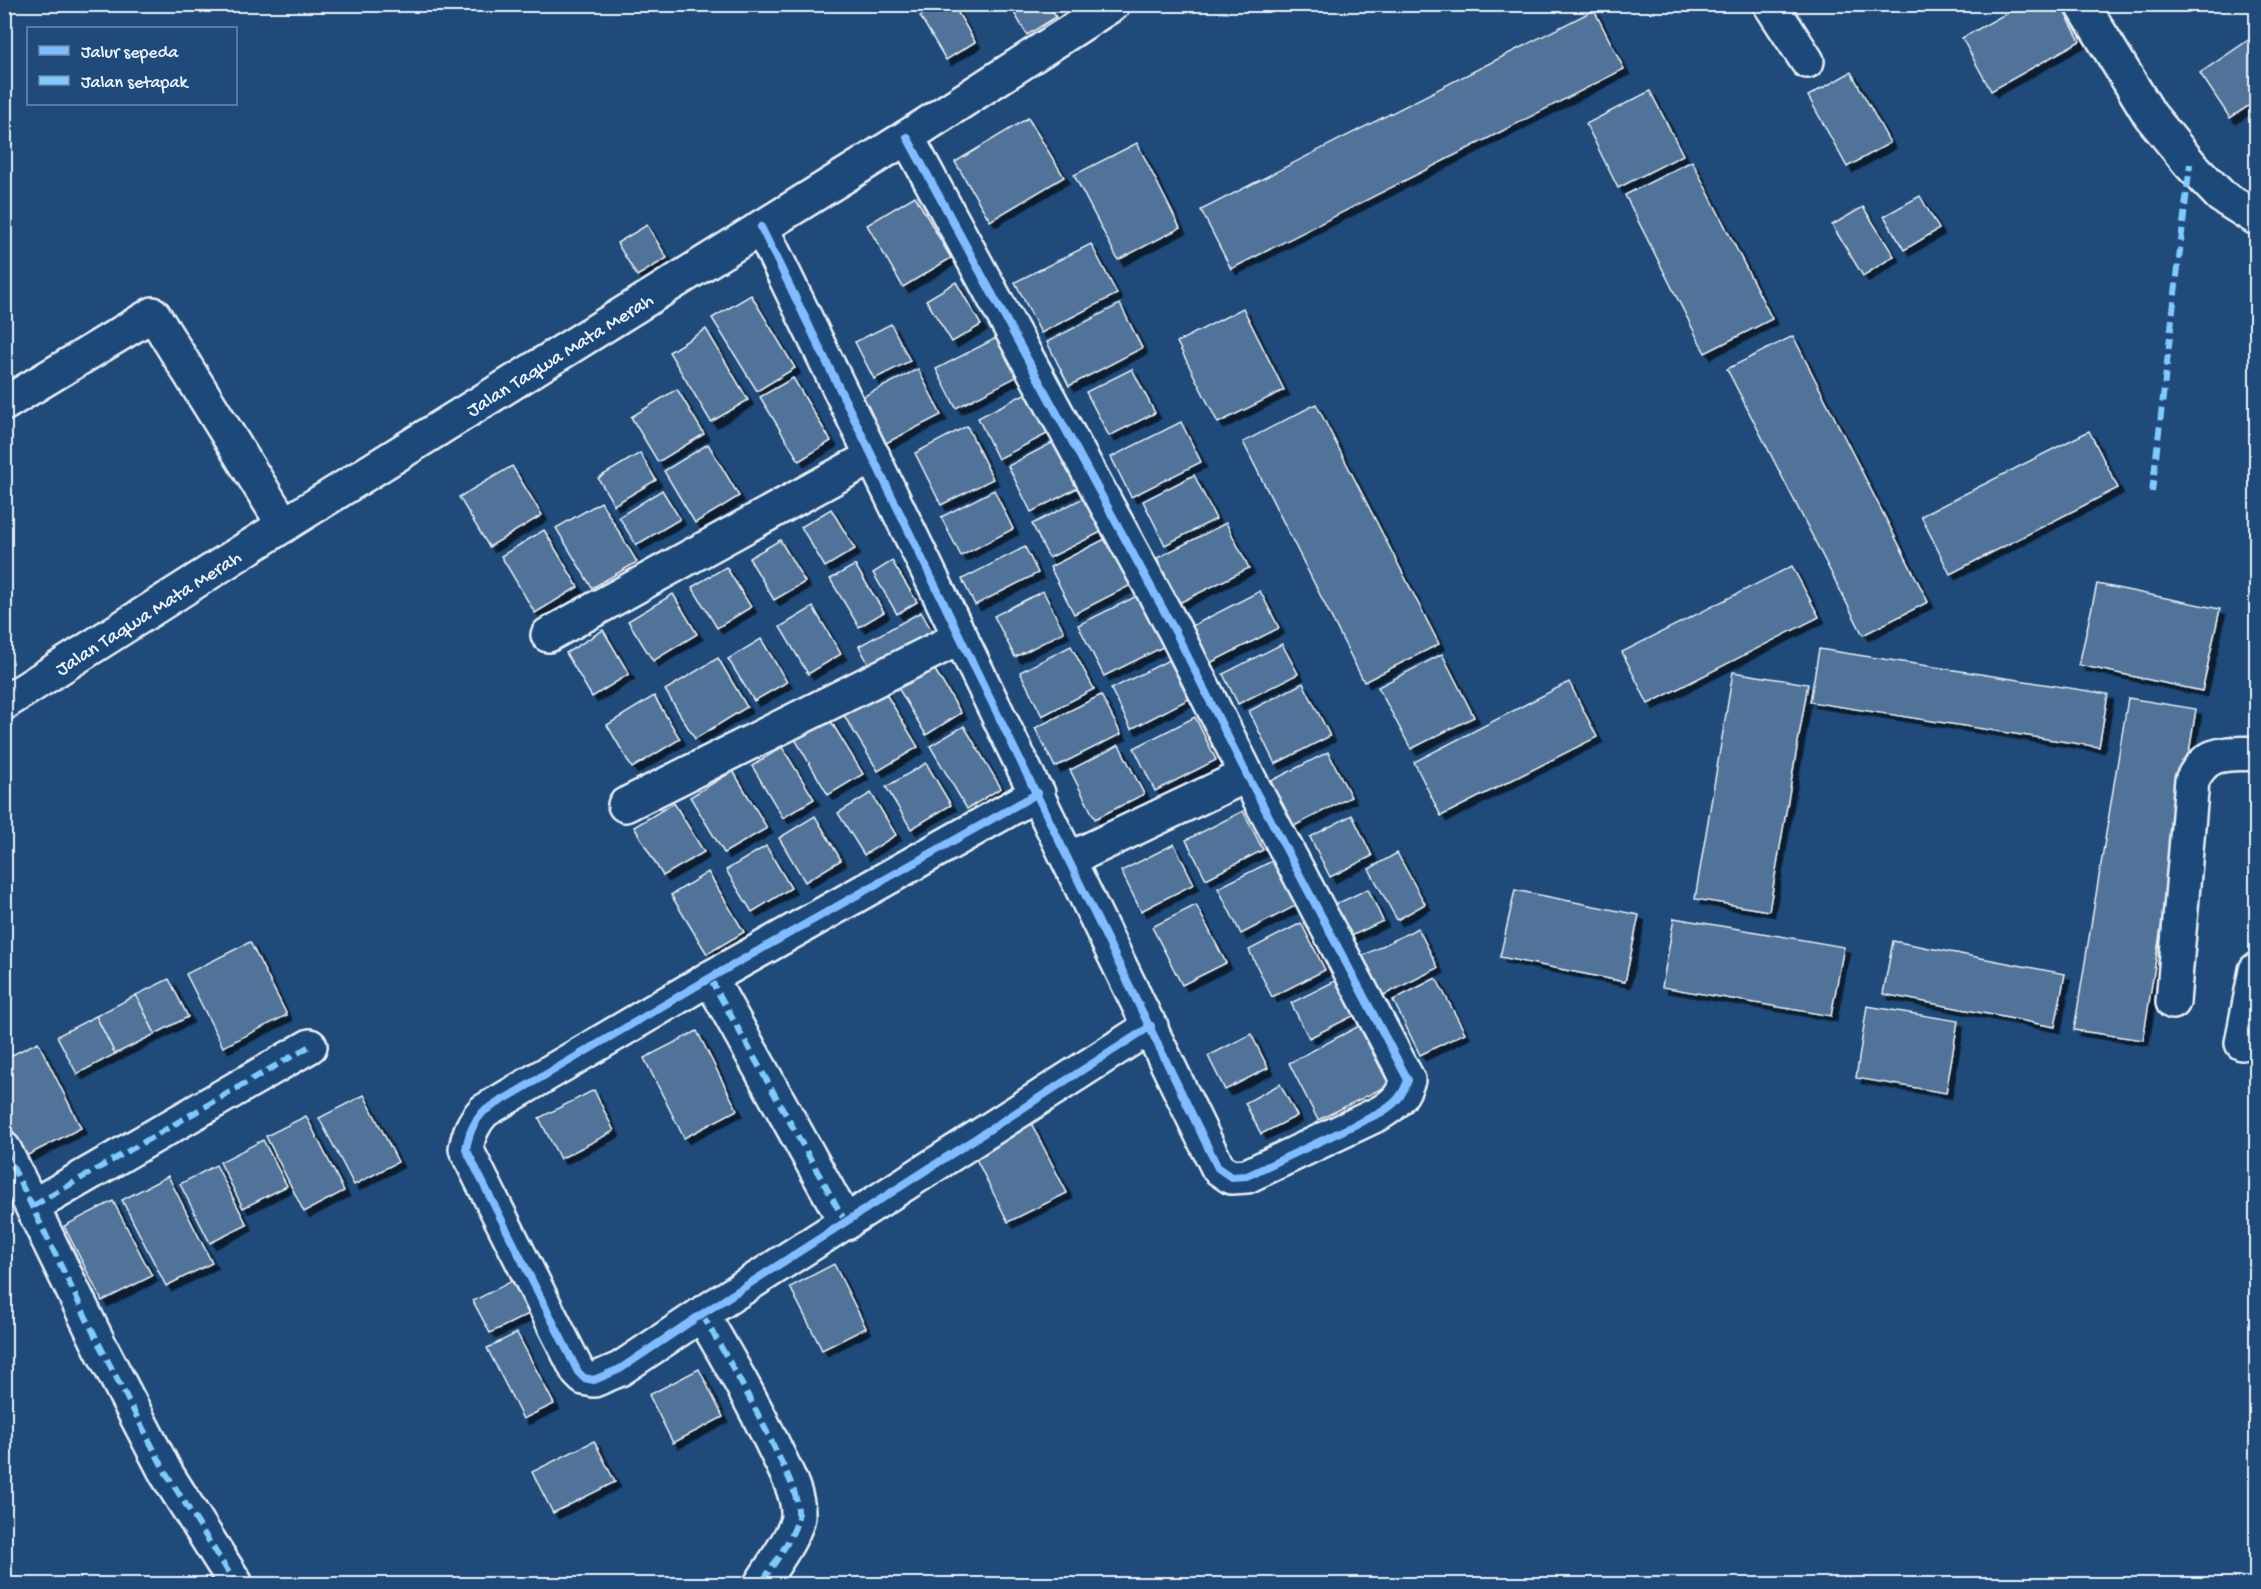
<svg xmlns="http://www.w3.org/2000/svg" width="2261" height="1589" viewBox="0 0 2261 1589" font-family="'Gochi Hand',sans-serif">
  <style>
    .building { fill: #517399; stroke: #e8f1f8; stroke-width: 1.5; filter: url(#shadow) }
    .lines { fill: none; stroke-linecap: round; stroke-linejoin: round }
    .minor-casing { stroke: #e8f1f8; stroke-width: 38 }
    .minor { stroke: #1f4a7a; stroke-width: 33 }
    .quiet { stroke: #80caff; stroke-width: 6; stroke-dasharray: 12 6; stroke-linecap: butt }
    .cycleway-casing { stroke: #1f4a7a; stroke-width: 11 }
    .cycleway { stroke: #80bcff; stroke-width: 8 }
    .labels { text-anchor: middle; stroke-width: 4.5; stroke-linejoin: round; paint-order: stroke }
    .street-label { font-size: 20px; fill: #e8f1f8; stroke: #1f4a7a }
  </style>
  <defs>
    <filter id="shadow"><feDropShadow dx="5.5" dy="5.5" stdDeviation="0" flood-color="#0009"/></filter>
  </defs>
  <rect width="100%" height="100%" fill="#1f4a7a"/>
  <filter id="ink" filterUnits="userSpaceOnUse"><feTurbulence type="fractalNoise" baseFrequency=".0167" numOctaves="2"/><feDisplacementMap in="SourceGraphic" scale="12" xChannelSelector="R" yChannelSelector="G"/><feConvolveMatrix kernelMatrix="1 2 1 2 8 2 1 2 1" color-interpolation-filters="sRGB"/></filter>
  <g filter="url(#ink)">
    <g class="building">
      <path d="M939,4H953L975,42L946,60L920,16Z"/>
      <path d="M1009,4H1048L1056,17L1027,35Z"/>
      <path d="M2023,4H2060L2080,41L1991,91L1962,38Z"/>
      <path d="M1594,10L1624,69L1231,269L1201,210Z"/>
      <path d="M2256,35V101L2230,118L2200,73Z"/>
      <path d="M1851,72L1890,143L1847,167L1808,96Z"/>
      <path d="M1650,91L1683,155L1618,188L1586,124Z"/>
      <path d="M1028,118L1064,177L990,221L955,162Z"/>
      <path d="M1137,143L1180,228L1118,260L1074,175Z"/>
      <path d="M1692,161L1772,319L1705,353L1625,195Z"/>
      <path d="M915,196L951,258L903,287L867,225Z"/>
      <path d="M1920,196L1939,229L1904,250L1884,216Z"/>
      <path d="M1863,207L1894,256L1863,276L1832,225Z"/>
      <path d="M647,225L667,258L637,276L617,243Z"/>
      <path d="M1091,244L1117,294L1041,333L1015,282Z"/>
      <path d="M956,282L981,325L952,342L926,300Z"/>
      <path d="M751,295L795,368L757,391L712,318Z"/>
      <path d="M1120,304L1142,348L1069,386L1047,342Z"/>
      <path d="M1243,308L1284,390L1218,423L1177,342Z"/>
      <path d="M891,324L910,361L874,379L855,342Z"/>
      <path d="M706,329L748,400L711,422L669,352Z"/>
      <path d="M1006,333L1026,372L956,408L936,369Z"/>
      <path d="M1793,336L1928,602L1863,635L1727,369Z"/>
      <path d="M918,369L941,415L886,443L862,397Z"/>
      <path d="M1132,369L1155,413L1109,436L1086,392Z"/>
      <path d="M793,378L831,441L799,461L760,397Z"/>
      <path d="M1036,388L1057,429L998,459L978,418Z"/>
      <path d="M677,389L704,434L658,462L631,417Z"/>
      <path d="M1316,404L1439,644L1364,682L1243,442Z"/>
      <path d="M1181,422L1201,462L1131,497L1111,457Z"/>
      <path d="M967,426L993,479L941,505L915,453Z"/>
      <path d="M2089,431L2118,488L1950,574L1921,516Z"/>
      <path d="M1063,437L1087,483L1031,512L1008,466Z"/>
      <path d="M708,444L739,496L695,523L664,471Z"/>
      <path d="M640,453L656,480L614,505L598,478Z"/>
      <path d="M512,466L542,515L489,547L459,497Z"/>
      <path d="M1194,475L1216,519L1165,545L1143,501Z"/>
      <path d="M662,490L680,519L636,545L619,517Z"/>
      <path d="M994,490L1013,529L961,556L941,517Z"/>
      <path d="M1095,492L1113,526L1049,558L1032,524Z"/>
      <path d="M601,502L637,562L592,588L556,528Z"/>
      <path d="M831,509L855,549L825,567L801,527Z"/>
      <path d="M1226,523L1249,568L1179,603L1157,558Z"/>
      <path d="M544,530L578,587L535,613L501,556Z"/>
      <path d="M1109,537L1133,584L1074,614L1050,567Z"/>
      <path d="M780,540L805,582L774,600L749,558Z"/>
      <path d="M1025,547L1038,573L975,605L962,579Z"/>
      <path d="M892,561L917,602L897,614L873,573Z"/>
      <path d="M855,565L884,612L859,627L830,579Z"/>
      <path d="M1792,566L1819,617L1648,704L1622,652Z"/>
      <path d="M726,567L751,607L717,628L692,587Z"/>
      <path d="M2097,584L2220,609L2202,691L2079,665Z"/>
      <path d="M1043,591L1064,632L1015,657L994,616Z"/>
      <path d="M1260,591L1279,628L1210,663L1192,626Z"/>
      <path d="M673,594L697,634L653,661L628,621Z"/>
      <path d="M1139,595L1165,646L1104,676L1078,625Z"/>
      <path d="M813,607L841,654L808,674L780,627Z"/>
      <path d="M921,612L933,633L870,667L859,646Z"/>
      <path d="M603,630L629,674L592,697L566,653Z"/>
      <path d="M761,639L787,682L754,701L728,659Z"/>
      <path d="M1282,644L1298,674L1238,704L1223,674Z"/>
      <path d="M1071,646L1094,689L1042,716L1020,672Z"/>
      <path d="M1819,649L2108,694L2099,747L1810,702Z"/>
      <path d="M1442,654L1474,717L1411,749L1378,687Z"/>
      <path d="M718,658L747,707L695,739L665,690Z"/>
      <path d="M1169,660L1189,699L1131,729L1111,689Z"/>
      <path d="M932,665L961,713L926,735L897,686Z"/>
      <path d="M1733,672L1808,684L1769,911L1695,899Z"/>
      <path d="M1569,682L1597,737L1441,816L1414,762Z"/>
      <path d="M1303,683L1330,736L1275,764L1249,711Z"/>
      <path d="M883,689L918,747L878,771L843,714Z"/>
      <path d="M1101,695L1121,734L1055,767L1035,728Z"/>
      <path d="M654,696L680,739L632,768L607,725Z"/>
      <path d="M2128,698L2196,709L2143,1040L2074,1030Z"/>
      <path d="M826,713L863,774L828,795L792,734Z"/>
      <path d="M1195,717L1216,760L1155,791L1134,748Z"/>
      <path d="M964,726L1001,788L967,809L930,746Z"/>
      <path d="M1119,745L1144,794L1095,819L1070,770Z"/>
      <path d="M782,747L814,799L783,818L752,766Z"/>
      <path d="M1328,752L1351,797L1292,827L1269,782Z"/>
      <path d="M926,763L951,805L911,829L886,787Z"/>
      <path d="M733,771L767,828L724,853L690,797Z"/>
      <path d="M871,793L896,835L864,855L838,813Z"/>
      <path d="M674,803L704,852L663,876L634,827Z"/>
      <path d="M1243,811L1263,850L1206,879L1186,840Z"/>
      <path d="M1352,815L1372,856L1330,877L1310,837Z"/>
      <path d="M815,816L841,860L805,882L779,838Z"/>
      <path d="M1174,844L1194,884L1141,911L1121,871Z"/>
      <path d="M766,846L791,888L752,912L726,870Z"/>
      <path d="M1397,853L1425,904L1397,920L1369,869Z"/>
      <path d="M1276,859L1299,904L1241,934L1218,888Z"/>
      <path d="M708,872L744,932L707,954L671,895Z"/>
      <path d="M1368,889L1383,921L1347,938L1332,906Z"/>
      <path d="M1515,890L1639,915L1625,982L1500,957Z"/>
      <path d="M1196,905L1226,963L1182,985L1152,927Z"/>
      <path d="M1674,918L1844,947L1831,1016L1662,987Z"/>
      <path d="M1301,923L1325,970L1272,997L1249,950Z"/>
      <path d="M1418,928L1438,968L1382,996L1362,956Z"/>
      <path d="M1893,941L2065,974L2055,1027L1883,994Z"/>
      <path d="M250,942L287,1015L223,1047L186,974Z"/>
      <path d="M1436,978L1465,1033L1420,1055L1393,1000Z"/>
      <path d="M169,979L188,1017L155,1034L136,995Z"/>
      <path d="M1337,980L1355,1015L1309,1038L1291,1003Z"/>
      <path d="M136,995L155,1034L115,1054L96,1016Z"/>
      <path d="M1867,1006L1958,1021L1946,1093L1856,1078Z"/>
      <path d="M96,1016L115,1054L77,1074L57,1036Z"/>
      <path d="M1359,1026L1389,1085L1318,1120L1289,1063Z"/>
      <path d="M697,1031L737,1110L684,1138L644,1058Z"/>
      <path d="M1251,1034L1268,1068L1225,1090L1208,1056Z"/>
      <path d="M38,1042L81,1128L26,1156L4,1114V1059Z"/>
      <path d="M1280,1084L1297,1116L1261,1134L1245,1103Z"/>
      <path d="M594,1090L614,1131L560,1159L539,1118Z"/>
      <path d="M364,1095L398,1162L354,1185L319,1118Z"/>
      <path d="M306,1116L344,1191L304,1212L266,1136Z"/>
      <path d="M1031,1123L1067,1193L1008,1222L973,1153Z"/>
      <path d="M263,1140L287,1186L243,1208L220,1162Z"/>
      <path d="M216,1165L247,1225L210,1243L180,1184Z"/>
      <path d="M168,1176L212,1263L166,1286L122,1200Z"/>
      <path d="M113,1201L152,1276L102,1301L64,1226Z"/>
      <path d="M834,1264L866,1328L822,1350L790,1287Z"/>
      <path d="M518,1278L535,1311L490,1333L473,1301Z"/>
      <path d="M517,1333L554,1404L523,1419L487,1348Z"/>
      <path d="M699,1369L723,1417L673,1443L649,1395Z"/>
      <path d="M594,1441L615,1482L553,1513L532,1472Z"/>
    </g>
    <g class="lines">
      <defs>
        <g id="minor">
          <path d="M1770,4L1807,61"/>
          <path d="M2082,4L2150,115L2190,164L2221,196L2256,218"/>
          <path d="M761,227L1218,1168L1231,1177L1247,1176L1380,1113C1395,1104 1402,1097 1408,1080L1247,775L1176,633L907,137"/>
          <path d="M4,404L153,314L284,525"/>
          <path d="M548,635L873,456"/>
          <path id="s1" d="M4,703L284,525L907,137L1113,4"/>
          <path d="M1038,793L710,978L484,1111C473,1123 469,1133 466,1149L578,1372L584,1378L594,1380L620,1369L702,1314L1151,1026"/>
          <path d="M625,805L961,637"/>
          <path d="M1070,859L1247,775"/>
          <path d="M710,978L846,1223"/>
          <path d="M2173,1002L2192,780C2208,749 2226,755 2256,753"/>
          <path d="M2242,1043L2256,970"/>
          <path d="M4,1149L99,1344L166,1473L236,1584"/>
          <path d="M33,1206L310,1046"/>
          <path d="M702,1314C728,1359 754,1404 776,1451C785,1470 799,1494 798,1516C797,1533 770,1569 761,1584"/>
        </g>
      </defs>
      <use href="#minor" class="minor-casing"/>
      <use href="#minor" class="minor"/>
      <g class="quiet">
        <path d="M2152,492L2190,164"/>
        <path d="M710,978L846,1223"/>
        <path d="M4,1149L99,1344L166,1473L236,1584"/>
        <path d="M33,1206L310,1046"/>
        <path d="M702,1314C728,1359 754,1404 776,1451C785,1470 799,1494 798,1516C797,1533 770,1569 761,1584"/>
      </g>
      <defs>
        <g id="cycleway">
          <path d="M761,227L1218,1168L1231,1177L1247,1176L1380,1113C1395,1104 1402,1097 1408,1080L1247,775L1176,633L907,137"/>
          <path d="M1038,793L710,978L484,1111C473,1123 469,1133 466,1149L578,1372L584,1378L594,1380L620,1369L702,1314L1151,1026"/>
        </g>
      </defs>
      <use href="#cycleway" class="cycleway-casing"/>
      <use href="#cycleway" class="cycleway"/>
    </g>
  </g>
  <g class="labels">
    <g class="street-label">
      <text dy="7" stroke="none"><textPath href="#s1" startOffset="656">Jalan Taqwa Mata Merah</textPath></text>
      <text dy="7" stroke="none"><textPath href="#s1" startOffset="170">Jalan Taqwa Mata Merah</textPath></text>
    </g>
  </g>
  <rect width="2261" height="1589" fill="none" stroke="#1f4a7a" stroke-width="24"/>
  <rect x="12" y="12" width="2237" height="1565" fill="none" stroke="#e8f1f8" stroke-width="2" filter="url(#ink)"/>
  <rect x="27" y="27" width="210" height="78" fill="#1f4a7a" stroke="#6f8dac" stroke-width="1.5"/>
  <rect x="39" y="46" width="30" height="9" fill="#80bcff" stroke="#6f8dac" stroke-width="1.5"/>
  <text x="81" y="57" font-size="18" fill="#e8f1f8">Jalur sepeda</text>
  <rect x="39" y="76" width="30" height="9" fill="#80caff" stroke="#6f8dac" stroke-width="1.5"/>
  <text x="81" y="87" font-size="18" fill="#e8f1f8">Jalan setapak</text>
</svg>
